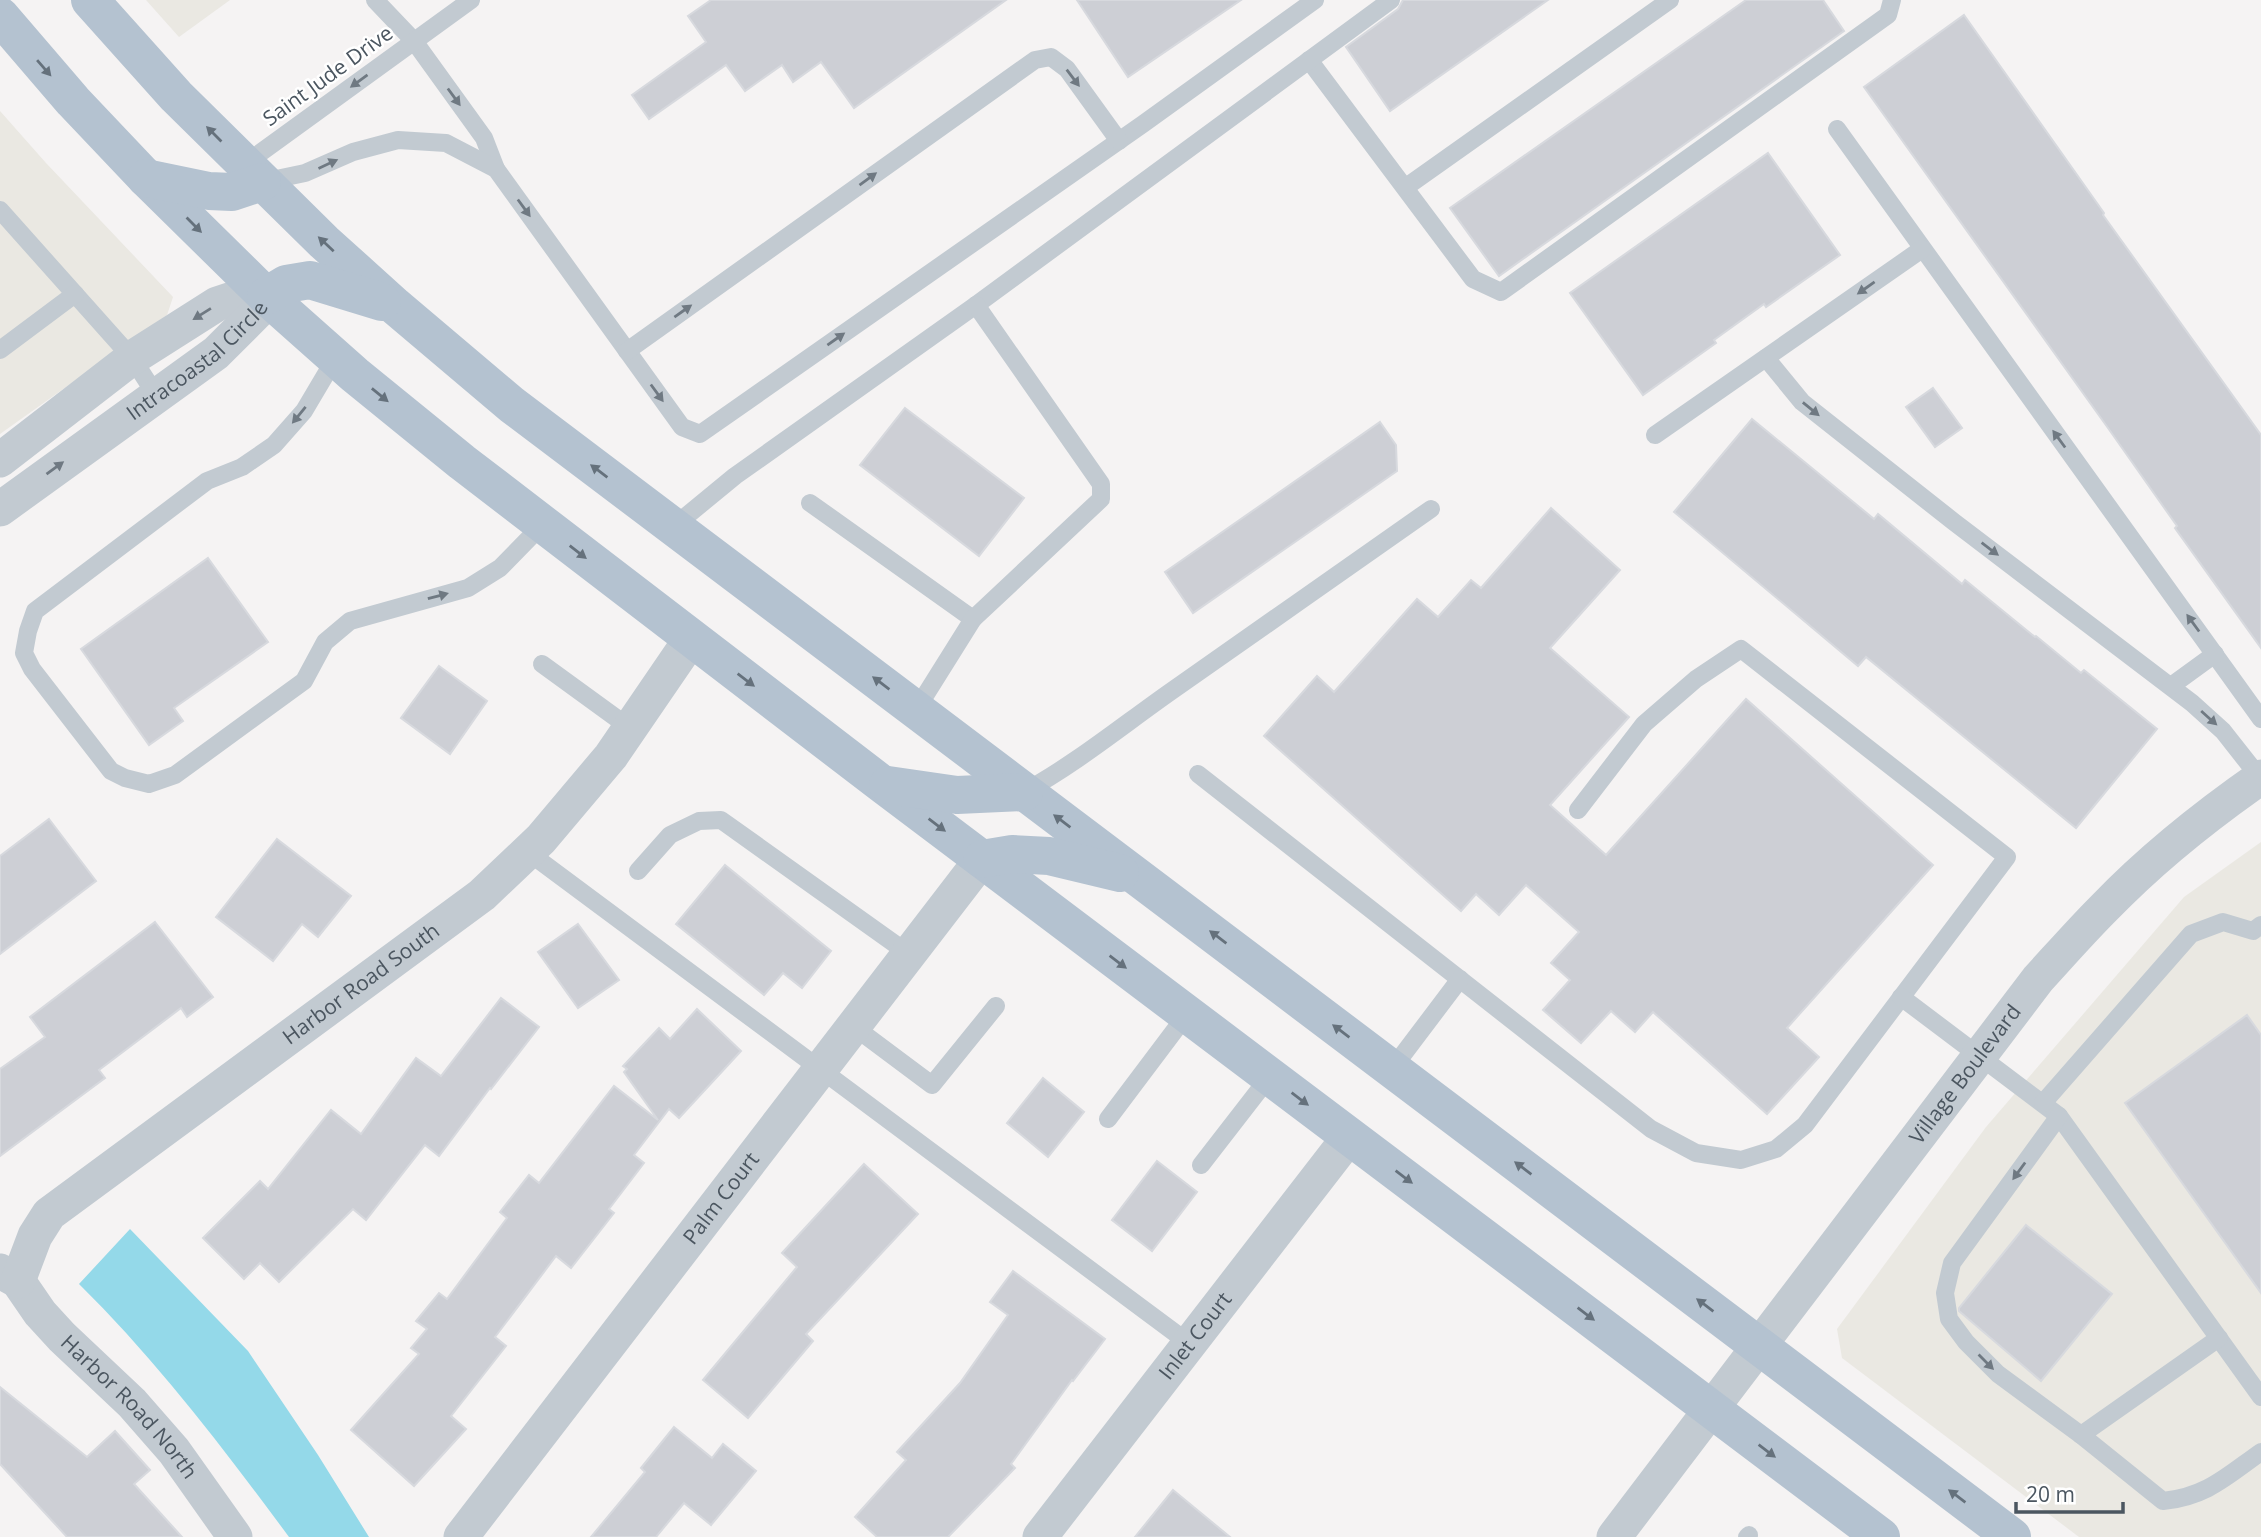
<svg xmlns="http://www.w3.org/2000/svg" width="2261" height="1537" viewBox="0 0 2261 1537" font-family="'Open Sans',sans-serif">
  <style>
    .commercial { fill: #eae8e2 }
    .water { fill: #94d9e9 }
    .building { fill: #cdcfd5; stroke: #d7d9de; stroke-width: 2 }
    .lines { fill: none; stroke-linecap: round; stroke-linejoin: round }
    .service { stroke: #c2cad1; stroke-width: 18 }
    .minor { stroke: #c2cad1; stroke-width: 35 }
    .primary { stroke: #b4c2d0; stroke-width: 38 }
    .oneway { fill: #65717c }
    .oneway2 { fill: #6f7982 }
    .labels { text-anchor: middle; stroke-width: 5; stroke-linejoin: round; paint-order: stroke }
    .street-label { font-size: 21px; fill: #4b5660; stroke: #fff }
  </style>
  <rect width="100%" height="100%" fill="#f5f3f3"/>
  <g class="commercial">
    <path d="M146,0H230L179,37Z"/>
    <path d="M0,111L46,163L173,297L167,315L0,434Z"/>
    <path d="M2261,842V1537H2079L1842,1358L1837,1329L1986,1127L2184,897Z"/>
  </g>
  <path class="water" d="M130,1229L248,1351L318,1455L369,1537H289C224,1449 157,1361 79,1284Z"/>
  <g class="building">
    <path d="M711,0H1006L854,108L821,62L793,82L782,65L745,91L726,65L649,119L632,95L706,42L688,16Z"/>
    <path d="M1077,0H1241L1128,77Z"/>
    <path d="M1548,0L1390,111L1346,47L1398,9L1403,0Z"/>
    <path d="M1746,0H1823L1844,31L1499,276L1450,208Z"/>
    <path d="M1964,15L2104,213L2103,215L2261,435V648L2175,528L2177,526L2108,428L1864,87Z"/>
    <path d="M1768,153L1840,255L1766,307L1764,304L1714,340L1716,343L1643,395L1570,293Z"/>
    <path d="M1933,388L1962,428L1935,447L1906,407Z"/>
    <path d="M905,408L1024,498L979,556L860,465Z"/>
    <path d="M1752,419L1874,519L1878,514L1962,584L1965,580L2035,637L2036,636L2081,673L2084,670L2157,729L2076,828L1866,657L1858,666L1674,512Z"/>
    <path d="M1380,422L1396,445L1397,471L1193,613L1165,572Z"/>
    <path d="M1551,508L1620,570L1550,648L1629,717L1550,805L1606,855L1746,699L1933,865L1787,1028L1819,1057L1767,1114L1653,1012L1635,1032L1611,1011L1581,1043L1543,1010L1570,980L1551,963L1579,932L1526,885L1499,915L1476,894L1461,911L1264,736L1317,676L1334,692L1417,599L1438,617L1471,580L1481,588Z"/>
    <path d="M208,558L268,642L174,708L183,721L149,745L81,649Z"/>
    <path d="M439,666L487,701L450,754L401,718Z"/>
    <path d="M49,819L96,881L0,954V856Z"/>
    <path d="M277,839L351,896L318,937L302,924L273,961L216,917Z"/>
    <path d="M725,865L831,951L802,988L783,973L764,995L676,924Z"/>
    <path d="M155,922L213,997L187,1017L181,1008L99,1070L105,1078L0,1156V1069L45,1037L30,1017Z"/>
    <path d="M578,924L619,980L578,1008L538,952Z"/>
    <path d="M501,998L539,1027L491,1089L490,1088L439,1156L425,1145L366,1220L353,1209L279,1282L260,1263L244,1279L203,1238L260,1181L268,1189L331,1110L361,1134L416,1058L441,1076Z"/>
    <path d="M697,1009L741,1051L679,1118L669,1109L634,1155L644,1163L609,1209L614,1213L571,1268L556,1256L495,1337L506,1346L451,1416L466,1429L414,1486L351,1430L419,1354L411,1348L427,1329L416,1321L439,1293L447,1299L507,1218L500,1212L529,1175L539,1183L614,1086L658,1120L624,1072L627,1069L623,1066L659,1028L670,1039Z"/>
    <path d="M2247,1015L2261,1035V1293L2125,1103Z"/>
    <path d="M1043,1078L1084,1112L1048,1157L1007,1123Z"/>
    <path d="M1157,1161L1197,1192L1152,1251L1112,1220Z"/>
    <path d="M864,1164L918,1214L806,1334L813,1341L748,1418L703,1380L797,1267L782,1253Z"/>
    <path d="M2026,1225L2112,1294L2041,1381L1959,1311V1308Z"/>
    <path d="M1013,1271L1105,1339L1073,1381L1072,1380L1011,1464L1015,1468L948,1537H877L855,1517L906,1460L897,1452L960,1383L1008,1315L990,1302Z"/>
    <path d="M0,1387L87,1457L115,1431L150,1470L134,1484L182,1537H67L0,1464Z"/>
    <path d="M674,1427L712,1458L723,1444L756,1471L711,1525L684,1503L656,1537H591L645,1472L641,1468Z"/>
    <path d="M1173,1490L1230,1537H1135Z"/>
  </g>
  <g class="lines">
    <g class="service">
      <path d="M375,0L414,41L484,138L496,169"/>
      <path d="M1309,60L1473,279L1501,292L1888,15L1892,0"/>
      <path d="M1837,129L2261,719"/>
      <path d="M245,164L471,0"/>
      <path d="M262,182L305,173L353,152L398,140L446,143L496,169L682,427L700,434L1143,124L1315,0"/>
      <path d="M1406,187L1670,0"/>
      <path d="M0,210L132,358L156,395"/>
      <path d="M0,350L75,294"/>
      <path d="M627,351L1035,60L1051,57L1067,69L1119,141"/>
      <path d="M336,357L304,411L274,445L242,467L207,481L35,611L28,631L24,653L32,669L111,771L125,778L149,784L175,775L304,681L325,642L350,621L468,588L500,568L543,524"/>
      <path d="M1766,358L1802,402L1954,522L2192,703L2223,731L2260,778"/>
      <path d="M1655,435L1922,249"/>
      <path d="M810,503L973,619"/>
      <path d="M673,527L735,476L976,305L1391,0"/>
      <path d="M542,664L630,728"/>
      <path d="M2171,686L2215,654"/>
      <path d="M916,710L973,619L1101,499V484L976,305"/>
      <path d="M1198,774L1651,1129L1696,1153L1741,1160L1776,1149L1805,1125L2007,857L1741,649L1696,679L1644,724L1578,810"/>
      <path d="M1024,792C1077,763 1123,725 1173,690C1259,630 1345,569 1431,509"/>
      <path d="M528,852L1190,1344"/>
      <path d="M638,871L670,835L699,821L721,820L909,954"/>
      <path d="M1901,997L2059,1116L2261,1397"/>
      <path d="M853,1026L932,1085L996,1006"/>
      <path d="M1392,1069L1460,979"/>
      <path d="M2043,1103L2191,934L2223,922L2253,931L2261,925"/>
      <path d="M2059,1116L1952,1263L1945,1293L1949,1319L1966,1342L1998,1374L2081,1435"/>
      <path d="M1108,1119L1187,1014"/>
      <path d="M1201,1165L1270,1076"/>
      <path d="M2219,1338L2081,1435L2163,1501C2206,1497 2227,1476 2261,1452"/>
      <path d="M1747,1537L1749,1535"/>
    </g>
    <g class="minor">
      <path d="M0,460L132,358L217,304L232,299L266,296"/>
      <path id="s1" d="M0,509L216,353L259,310L266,296"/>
      <path id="s2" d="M0,1271L18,1281L40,1313L62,1337L132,1403L174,1451L235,1537"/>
      <path id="s3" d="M18,1281L35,1236L49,1214L482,895L541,839L611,756L691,639"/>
      <path id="s4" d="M461,1537L982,859"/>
      <path id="s5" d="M1040,1537L1350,1136"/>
      <path id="s6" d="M1614,1537L2038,979C2060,955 2081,931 2104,908C2151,859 2205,816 2261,777"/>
    </g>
    <g class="primary">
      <path d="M90,0L176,96L324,242L395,306L512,405L2012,1537"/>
      <path d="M0,16L73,101L146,178L266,296L355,375L462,462L882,784L1881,1537"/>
      <path d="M146,178L209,191L232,192L262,182"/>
      <path d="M266,296L286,284L310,280L382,302"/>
      <path d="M888,785L957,795L1024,792"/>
      <path d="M982,859L1012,854L1049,856L1120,873"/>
    </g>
  </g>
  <defs><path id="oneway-solid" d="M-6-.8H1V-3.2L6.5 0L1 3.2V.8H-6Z" transform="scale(1.75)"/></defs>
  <g class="oneway">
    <use href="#oneway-solid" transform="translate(44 68) rotate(49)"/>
    <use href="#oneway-solid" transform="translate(214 134) rotate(-135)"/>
    <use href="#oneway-solid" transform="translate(194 225) rotate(45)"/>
    <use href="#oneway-solid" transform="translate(326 244) rotate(-137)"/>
    <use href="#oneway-solid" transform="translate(380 395) rotate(39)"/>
    <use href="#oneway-solid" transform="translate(599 471) rotate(-143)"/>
    <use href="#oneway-solid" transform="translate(578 552) rotate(38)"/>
    <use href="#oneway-solid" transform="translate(746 680) rotate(37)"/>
    <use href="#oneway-solid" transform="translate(881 683) rotate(-143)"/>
    <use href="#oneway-solid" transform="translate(1062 821) rotate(-143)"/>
    <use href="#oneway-solid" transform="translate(937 825) rotate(37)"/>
    <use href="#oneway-solid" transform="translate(1218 937) rotate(-143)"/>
    <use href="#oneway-solid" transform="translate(1118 962) rotate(37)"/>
    <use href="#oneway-solid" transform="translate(1341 1031) rotate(-143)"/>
    <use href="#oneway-solid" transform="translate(1300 1099) rotate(37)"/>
    <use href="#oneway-solid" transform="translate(1523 1168) rotate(-143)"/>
    <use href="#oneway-solid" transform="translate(1404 1177) rotate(37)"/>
    <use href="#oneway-solid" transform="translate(1705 1305) rotate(-143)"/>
    <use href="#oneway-solid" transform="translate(1586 1314) rotate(37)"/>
    <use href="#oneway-solid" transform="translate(1767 1451) rotate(37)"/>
    <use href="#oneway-solid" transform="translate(1957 1496) rotate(-143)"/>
  </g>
  <g class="oneway2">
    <use href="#oneway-solid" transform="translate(1073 78) rotate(53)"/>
    <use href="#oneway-solid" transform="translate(359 81) rotate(144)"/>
    <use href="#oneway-solid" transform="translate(454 97) rotate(54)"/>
    <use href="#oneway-solid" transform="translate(328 164) rotate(-25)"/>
    <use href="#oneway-solid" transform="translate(868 179) rotate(-36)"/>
    <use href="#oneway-solid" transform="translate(524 208) rotate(54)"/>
    <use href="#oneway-solid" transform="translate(1866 288) rotate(145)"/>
    <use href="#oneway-solid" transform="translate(683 311) rotate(-35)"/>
    <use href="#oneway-solid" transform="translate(202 314) rotate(148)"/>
    <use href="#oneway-solid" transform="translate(836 339) rotate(-35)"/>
    <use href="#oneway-solid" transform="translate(657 393) rotate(54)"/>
    <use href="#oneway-solid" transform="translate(1811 409) rotate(39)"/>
    <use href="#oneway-solid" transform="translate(299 415) rotate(129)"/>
    <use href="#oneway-solid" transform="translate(2059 439) rotate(-126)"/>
    <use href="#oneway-solid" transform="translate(55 468) rotate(-36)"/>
    <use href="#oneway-solid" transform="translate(1990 549) rotate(37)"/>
    <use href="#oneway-solid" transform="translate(438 596) rotate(-15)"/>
    <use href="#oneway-solid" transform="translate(2193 623) rotate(-126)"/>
    <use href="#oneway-solid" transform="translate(2209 718) rotate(42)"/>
    <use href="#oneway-solid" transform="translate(2019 1171) rotate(126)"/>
    <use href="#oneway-solid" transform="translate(1986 1362) rotate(45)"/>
  </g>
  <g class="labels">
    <g class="street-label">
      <text transform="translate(328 76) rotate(-36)" y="7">Saint Jude Drive</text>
      <text dy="7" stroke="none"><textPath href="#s1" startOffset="247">Intracoastal Circle</textPath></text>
      <text dy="7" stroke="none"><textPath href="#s3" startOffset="462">Harbor Road South</textPath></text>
      <text dy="7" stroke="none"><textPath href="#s6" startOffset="581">Village Boulevard</textPath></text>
      <text dy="7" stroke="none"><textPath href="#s4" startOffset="427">Palm Court</textPath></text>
      <text dy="7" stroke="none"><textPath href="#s5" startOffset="254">Inlet Court</textPath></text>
      <text dy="7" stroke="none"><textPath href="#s2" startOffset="189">Harbor Road North</textPath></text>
    </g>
  </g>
  <path d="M2016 1502v10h107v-10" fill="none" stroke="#4b5660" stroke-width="3.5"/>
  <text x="2026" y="1502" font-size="21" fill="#4b5660" stroke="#ffffff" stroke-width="5" paint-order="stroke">20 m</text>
</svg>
